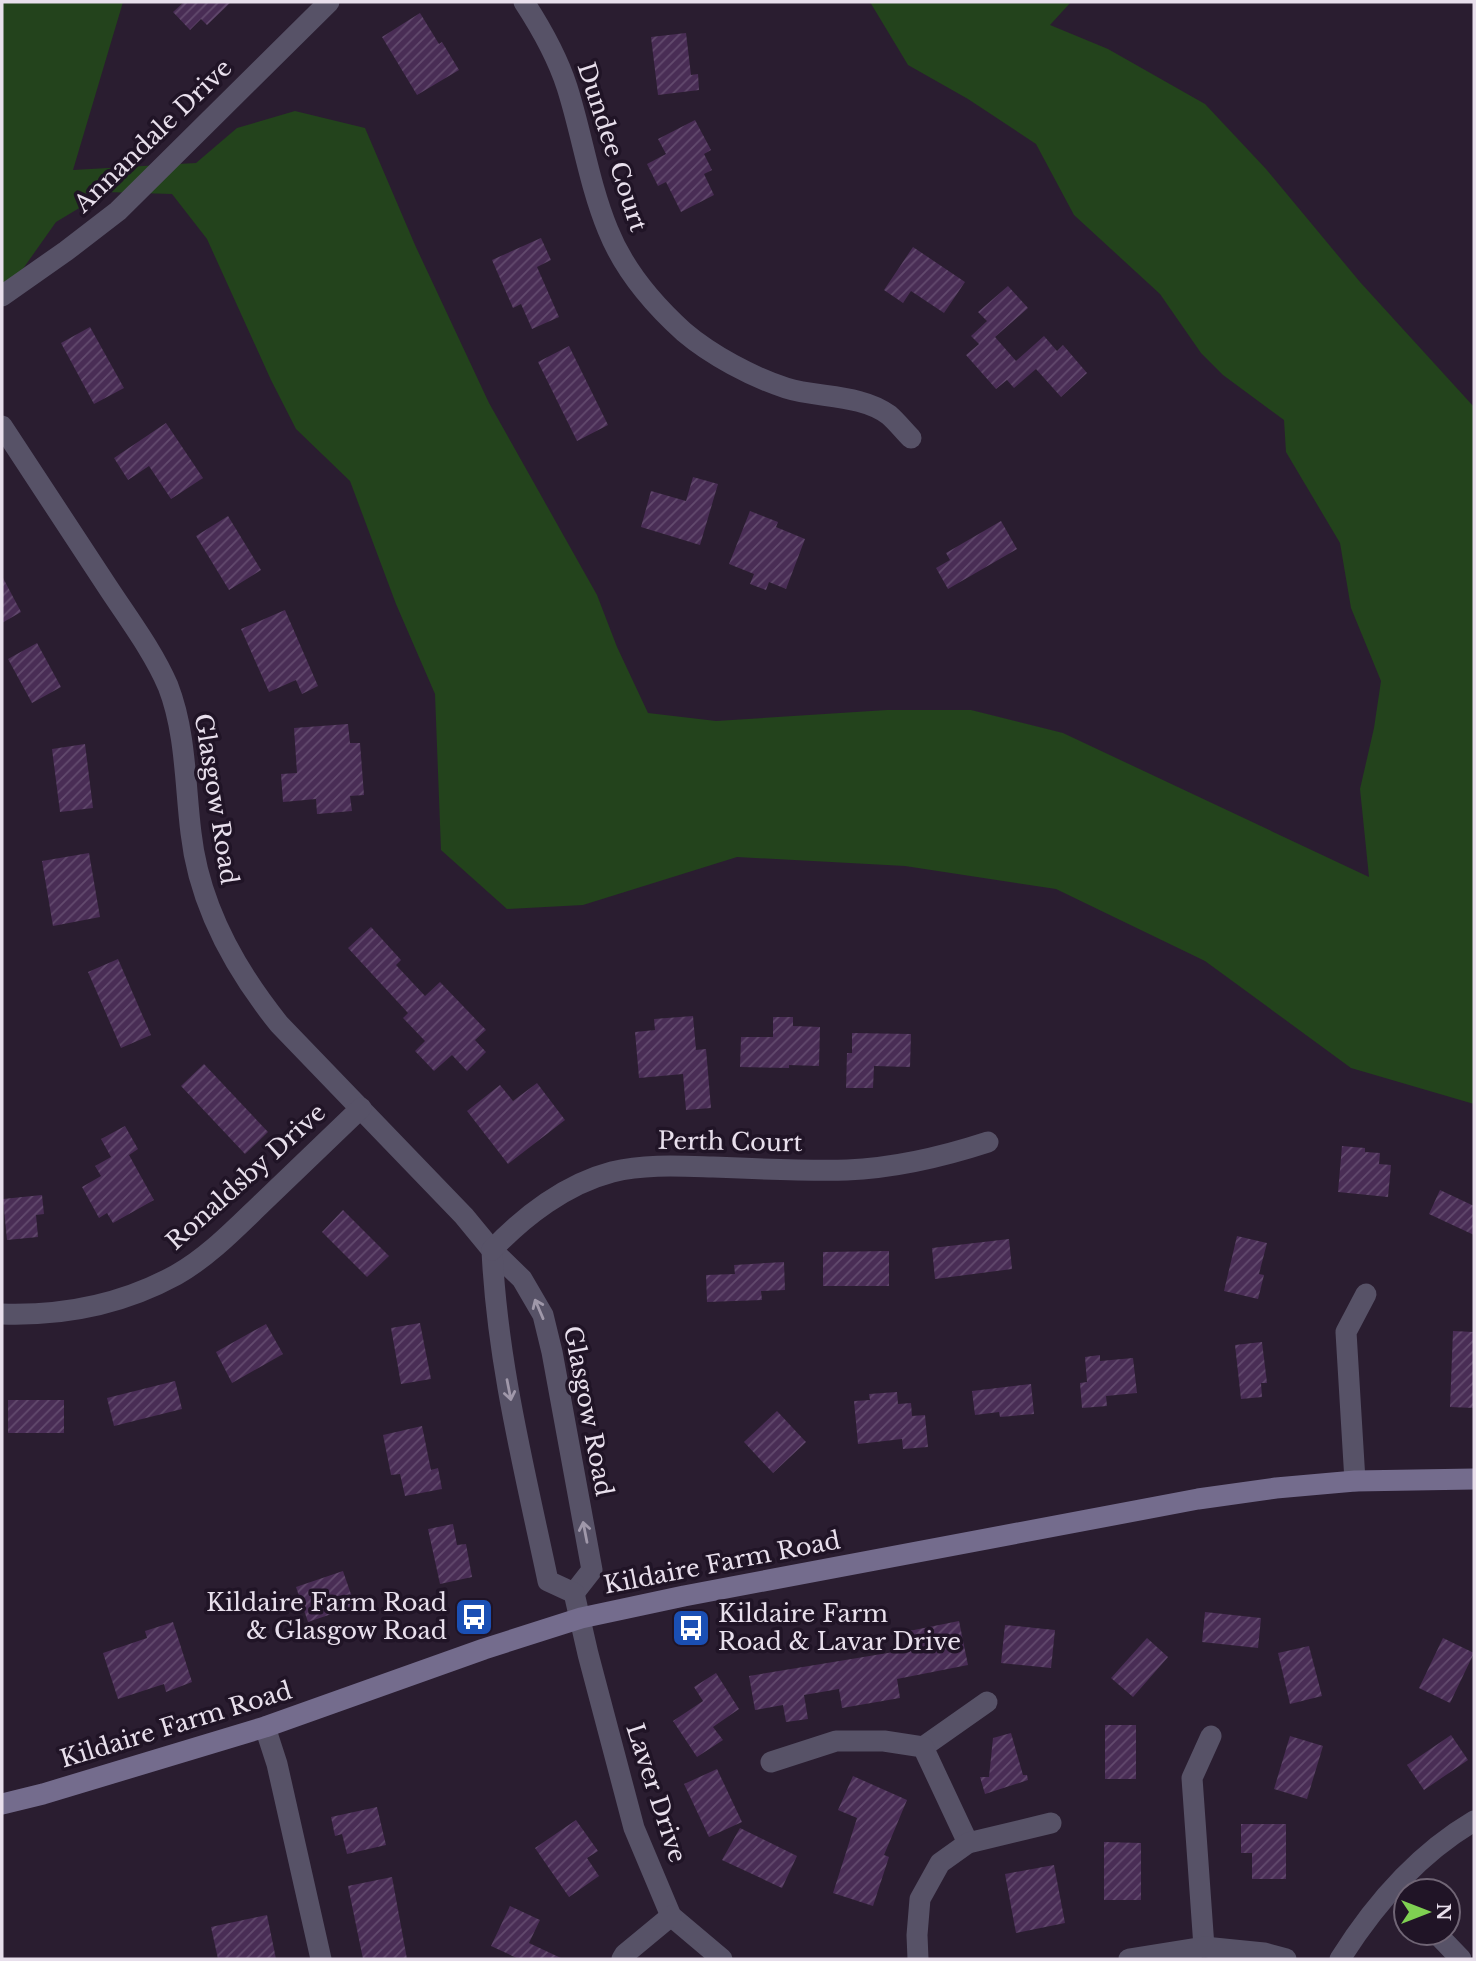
<svg xmlns="http://www.w3.org/2000/svg" width="1476" height="1961" viewBox="0 0 1476 1961" font-family="'Libre Baskerville',serif">
  <style>
    .grass { fill: #23431c }
    .building { fill: url(#building-hatch) }
    .lines { fill: none; stroke-linecap: round; stroke-linejoin: round }
    .street { stroke: #575267; stroke-width: 21 }
    .secondary { stroke: #746c8d; stroke-width: 21 }
    .oneway { stroke: #a098aa }
    .labels { text-anchor: middle; stroke-width: 7; stroke-linejoin: round; paint-order: stroke }
    .street-label { font-size: 24px; fill: #e8dfec; stroke: #201426 }
    .poi-label { font-size: 24px; fill: #e8dfec; stroke: #201426; text-anchor: end }
  </style>
  <defs>
    <pattern id="building-hatch" width="6" height="6" patternUnits="userSpaceOnUse" patternTransform="scale(1.75)"><rect width="6" height="6" fill="#492d55"/><path d="M-1 1l2-2M0 6l6-6M5 7l2-2" fill="none" stroke="#634b6e"/></pattern>
  </defs>
  <rect width="100%" height="100%" fill="#2a1d30"/>
  <path class="grass" d="M2,2H123L73,170L196,163L237,128L295,111L365,128L415,245L489,403L597,595L617,647L648,713L716,721L887,710H971L1063,733L1369,877L1360,789L1374,728L1381,681L1351,608L1340,543L1286,452L1284,420L1223,375L1201,353L1160,294L1074,215L1036,144L968,99L908,65L870,2H1071L1050,25L1108,49L1205,104L1266,169L1360,282L1474,407V1104L1351,1068L1205,961L1056,889L905,866L737,857L583,905L507,909L441,850L435,694L396,604L350,481L296,429L271,380L207,239L172,194L106,192L56,222L20,273L2,285Z"/>
  <g class="building">
    <path d="M184,2H231L207,25L201,19L190,30L173,12Z"/>
    <path d="M420,13L439,44L442,42L459,70L417,95L382,37Z"/>
    <path d="M686,33L691,75L698,74L699,90L658,95L651,37Z"/>
    <path d="M695,120L711,150L704,154L712,170L704,174L714,195L681,212L666,182L658,186L647,164L666,154L658,139Z"/>
    <path d="M541,238L551,260L537,267L559,317L532,329L521,304L513,308L492,260Z"/>
    <path d="M913,247L965,282L944,313L911,291L903,303L884,290Z"/>
    <path d="M1008,286L1028,308L995,337L1016,361L1044,336L1057,351L1063,345L1087,373L1061,397L1036,369L1014,388L1007,380L996,389L966,355L979,344L971,336L987,321L978,312Z"/>
    <path d="M90,327L124,388L94,404L61,343Z"/>
    <path d="M569,346L608,425L577,441L538,362Z"/>
    <path d="M166,423L203,478L171,499L149,466L128,480L114,458Z"/>
    <path d="M693,477L718,484L700,545L641,527L651,491L686,501Z"/>
    <path d="M750,511L778,522L776,527L805,539L786,589L769,582L766,590L750,584L754,574L729,564Z"/>
    <path d="M228,516L261,570L229,590L196,536Z"/>
    <path d="M1001,521L1017,549L948,589L936,568L950,560L946,553Z"/>
    <path d="M2,576L21,612L2,623Z"/>
    <path d="M285,610L318,686L302,694L296,680L269,692L241,629Z"/>
    <path d="M37,643L61,687L32,703L8,659Z"/>
    <path d="M348,724L350,743H360L364,795L350,796L352,811L317,814L316,799L283,802L281,774L297,773L294,728Z"/>
    <path d="M85,744L93,808L60,812L52,749Z"/>
    <path d="M89,853L100,917L53,926L42,861Z"/>
    <path d="M371,927L401,960L396,965L425,996L440,982L486,1030L475,1040L486,1052L467,1071L452,1055L434,1071L415,1051L425,1041L403,1018L408,1013L348,948Z"/>
    <path d="M118,959L151,1035L121,1048L88,972Z"/>
    <path d="M693,1016L696,1050L706,1049L711,1108L686,1110L683,1074L639,1078L635,1032L655,1030L654,1019Z"/>
    <path d="M773,1017H793V1026L820,1027L819,1066L789,1065V1068L740,1067L741,1037H773Z"/>
    <path d="M852,1033L911,1034L910,1067L874,1066L873,1088H846L847,1053H852Z"/>
    <path d="M204,1064L268,1132L245,1154L181,1086Z"/>
    <path d="M537,1083L565,1120L508,1164L467,1111L500,1085L513,1101Z"/>
    <path d="M125,1126L138,1149L129,1155L154,1200L113,1223L107,1213L99,1218L82,1187L101,1176L95,1166L111,1157L101,1139Z"/>
    <path d="M1342,1146L1365,1148V1152L1380,1153L1379,1164L1391,1165L1388,1197L1338,1192Z"/>
    <path d="M1440,1190L1474,1206V1235L1429,1214Z"/>
    <path d="M42,1195L44,1214L36,1215L38,1237L7,1240L3,1199Z"/>
    <path d="M343,1210L389,1256L367,1277L322,1232Z"/>
    <path d="M1237,1236L1267,1243L1259,1274L1264,1275L1258,1299L1224,1291Z"/>
    <path d="M1009,1239L1012,1269L935,1279L932,1248Z"/>
    <path d="M889,1251V1286H823V1252Z"/>
    <path d="M784,1262L785,1290L761,1291L762,1300L707,1302L706,1275L735,1274L734,1265Z"/>
    <path d="M420,1323L431,1379L401,1384L391,1328Z"/>
    <path d="M266,1324L283,1354L232,1383L216,1352Z"/>
    <path d="M1453,1331L1474,1332V1408L1450,1407Z"/>
    <path d="M1262,1342L1267,1383H1261L1262,1397L1241,1399L1235,1345Z"/>
    <path d="M1100,1355V1361L1133,1358L1137,1393L1106,1396L1107,1406L1082,1408L1080,1383L1087,1382L1085,1357Z"/>
    <path d="M175,1381L182,1409L114,1426L107,1398Z"/>
    <path d="M1031,1384L1034,1414L1000,1417L999,1412L975,1415L972,1391Z"/>
    <path d="M897,1392L898,1404L911,1403L912,1416L925,1415L928,1447L903,1449L902,1439L858,1444L854,1401L870,1400L869,1394Z"/>
    <rect x="8" y="1400" width="56" height="33"/>
    <path d="M777,1411L806,1442L773,1473L744,1442Z"/>
    <path d="M422,1426L431,1470L438,1468L442,1489L405,1496L400,1474L391,1475L383,1435Z"/>
    <path d="M453,1524L457,1545L466,1544L472,1577L440,1584L428,1529Z"/>
    <path d="M343,1571L355,1606L308,1622L296,1587Z"/>
    <path d="M1205,1612L1261,1618L1258,1648L1202,1642Z"/>
    <path d="M959,1621L968,1665L897,1679L900,1698L842,1708L839,1689L804,1695L808,1719L786,1722L783,1705L755,1710L749,1676L912,1649L909,1631Z"/>
    <path d="M173,1622L192,1682L166,1692L164,1684L118,1699L103,1653L147,1638L145,1631Z"/>
    <path d="M1005,1625L1055,1630L1051,1668L1001,1663Z"/>
    <path d="M1147,1638L1168,1657L1133,1697L1111,1678Z"/>
    <path d="M1443,1638L1474,1653L1450,1703L1419,1688Z"/>
    <path d="M1309,1646L1322,1696L1290,1704L1278,1653Z"/>
    <path d="M716,1673L739,1709L713,1727L723,1740L697,1757L673,1721L703,1701L694,1687Z"/>
    <rect x="1105" y="1725" width="31" height="54"/>
    <path d="M1011,1733L1023,1775H1027L1028,1780L985,1794L980,1777H989L993,1738Z"/>
    <path d="M1451,1735L1468,1760L1424,1790L1407,1765Z"/>
    <path d="M1290,1736L1323,1746L1307,1799L1274,1789Z"/>
    <path d="M717,1769L742,1822L709,1837L684,1784Z"/>
    <path d="M853,1776L907,1800L884,1855L889,1857L873,1906L833,1893L857,1818L838,1810Z"/>
    <path d="M377,1807L386,1845L347,1854L342,1834L335,1836L331,1817Z"/>
    <path d="M576,1820L598,1851L587,1858L599,1876L569,1897L535,1848Z"/>
    <path d="M1241,1824H1286V1879H1252V1853H1241Z"/>
    <path d="M740,1828L797,1856L782,1888L722,1860Z"/>
    <path d="M1104,1842L1141,1843V1900H1104Z"/>
    <path d="M1054,1865L1065,1923L1016,1933L1005,1874Z"/>
    <path d="M392,1877L407,1959H363L348,1886Z"/>
    <path d="M510,1906L540,1920L529,1943L563,1959H519L491,1946Z"/>
    <path d="M267,1915L276,1959H218L211,1927Z"/>
  </g>
  <g class="lines">
    <g class="street">
      <path d="M524,2C541,28 557,56 567,87C582,134 589,184 608,230C624,270 653,304 684,332C711,355 752,377 786,388C818,398 861,394 889,415C897,422 904,431 911,438"/>
      <path d="M2,296L66,251L118,211L329,2"/>
      <path d="M2,426C37,479 72,533 107,586C128,618 153,651 168,686C186,732 185,785 191,833C199,905 234,968 279,1024L464,1216L492,1250L522,1279L543,1315L552,1352L592,1570L574,1593"/>
      <path d="M492,1250C497,1362 525,1472 548,1581L574,1593L588,1654L634,1828L671,1916L722,1959"/>
      <path d="M492,1250C524,1216 566,1184 612,1172C645,1164 679,1166 713,1167C758,1169 803,1171 847,1170C896,1168 942,1157 988,1142"/>
      <path d="M2,1314C64,1316 121,1305 176,1275C208,1257 235,1229 261,1204C294,1172 328,1140 361,1108"/>
      <path d="M1355,1481L1346,1332L1366,1294"/>
      <path d="M265,1727L277,1764L321,1959"/>
      <path d="M923,1747L987,1702"/>
      <path d="M771,1762L836,1741H884L923,1747L968,1843"/>
      <path d="M1436,1933L1461,1959"/>
      <path d="M1204,1947L1192,1778L1211,1736"/>
      <path d="M622,1959L625,1954L671,1916"/>
      <path d="M918,1959L917,1935L920,1899L940,1863L968,1843L1051,1823"/>
      <path d="M1129,1959L1204,1947L1264,1953L1286,1959"/>
      <path d="M1340,1959C1374,1905 1418,1854 1474,1821"/>
    </g>
    <path class="secondary" d="M2,1804L43,1794L265,1727L484,1649L581,1618L684,1596L1198,1499L1276,1488L1355,1481L1474,1479"/>
  </g>
  <defs><path id="oneway-shaft" d="M-6 0H5M1.5-3L5.5 0L1.5 3" fill="none" stroke-width="1.6" stroke-linecap="round" stroke-linejoin="round" transform="scale(1.75)"/></defs>
  <g class="oneway">
    <use href="#oneway-shaft" transform="translate(539 1309) rotate(-113)"/>
    <use href="#oneway-shaft" transform="translate(509 1390) rotate(79)"/>
    <use href="#oneway-shaft" transform="translate(585 1532) rotate(-101)"/>
  </g>
  <defs>
    <symbol id="bus-square" viewBox="-11 -11 22 22"><rect x="-9" y="-9" width="18" height="18" rx="4" fill="#1a4fb4" stroke="#201426"/><path d="M-5-6H5V4H4V6H2V4H-2V6H-4V4H-5ZM-3.5-4V0h7V-4ZM-3.5 1.2v1.5H-2V1.2ZM2 1.2v1.5H3.5V1.2Z" fill="#fff"/></symbol>
  </defs>
  <g fill-rule="evenodd">
    <use href="#bus-square" x="452" y="1595" width="44" height="44"/>
    <use href="#bus-square" x="669" y="1606" width="44" height="44"/>
  </g>
  <g class="labels">
    <g class="street-label">
      <text transform="translate(153 136) rotate(-44)" y="8">Annandale Drive</text>
      <text transform="translate(612 147) rotate(72)" y="8">Dundee Court</text>
      <text transform="translate(216 799) rotate(81)" y="8">Glasgow Road</text>
      <text transform="translate(730 1142) rotate(1)" y="8">Perth Court</text>
      <text transform="translate(246 1177) rotate(-42)" y="8">Ronaldsby Drive</text>
      <text transform="translate(588 1411) rotate(79)" y="8">Glasgow Road</text>
      <text transform="translate(722 1563) rotate(-11)" y="8">Kildaire Farm Road</text>
      <text transform="translate(176 1725) rotate(-17)" y="8">Kildaire Farm Road</text>
      <text transform="translate(656 1793) rotate(72)" y="8">Laver Drive</text>
    </g>
    <g class="poi-label">
      <text x="447" y="1611">Kildaire Farm Road<tspan x="447" dy="28">&amp; Glasgow Road</tspan></text>
      <text x="718" y="1622" text-anchor="start">Kildaire Farm<tspan x="718" dy="28">Road &amp; Lavar Drive</tspan></text>
    </g>
  </g>
  <rect width="1476" height="1961" fill="none" stroke="#e8dfec" stroke-width="7"/>
  <g transform="translate(1427 1912) rotate(90)"><circle r="33" fill="#201426" stroke="#706575" stroke-width="2"/>
  <path d="M0-5L12 26L0 18L-12 26Z" fill="#7fd052"/>
  <text y="-10" font-size="19" font-weight="bold" text-anchor="middle" fill="#e8dfec">N</text>
  </g>
</svg>
